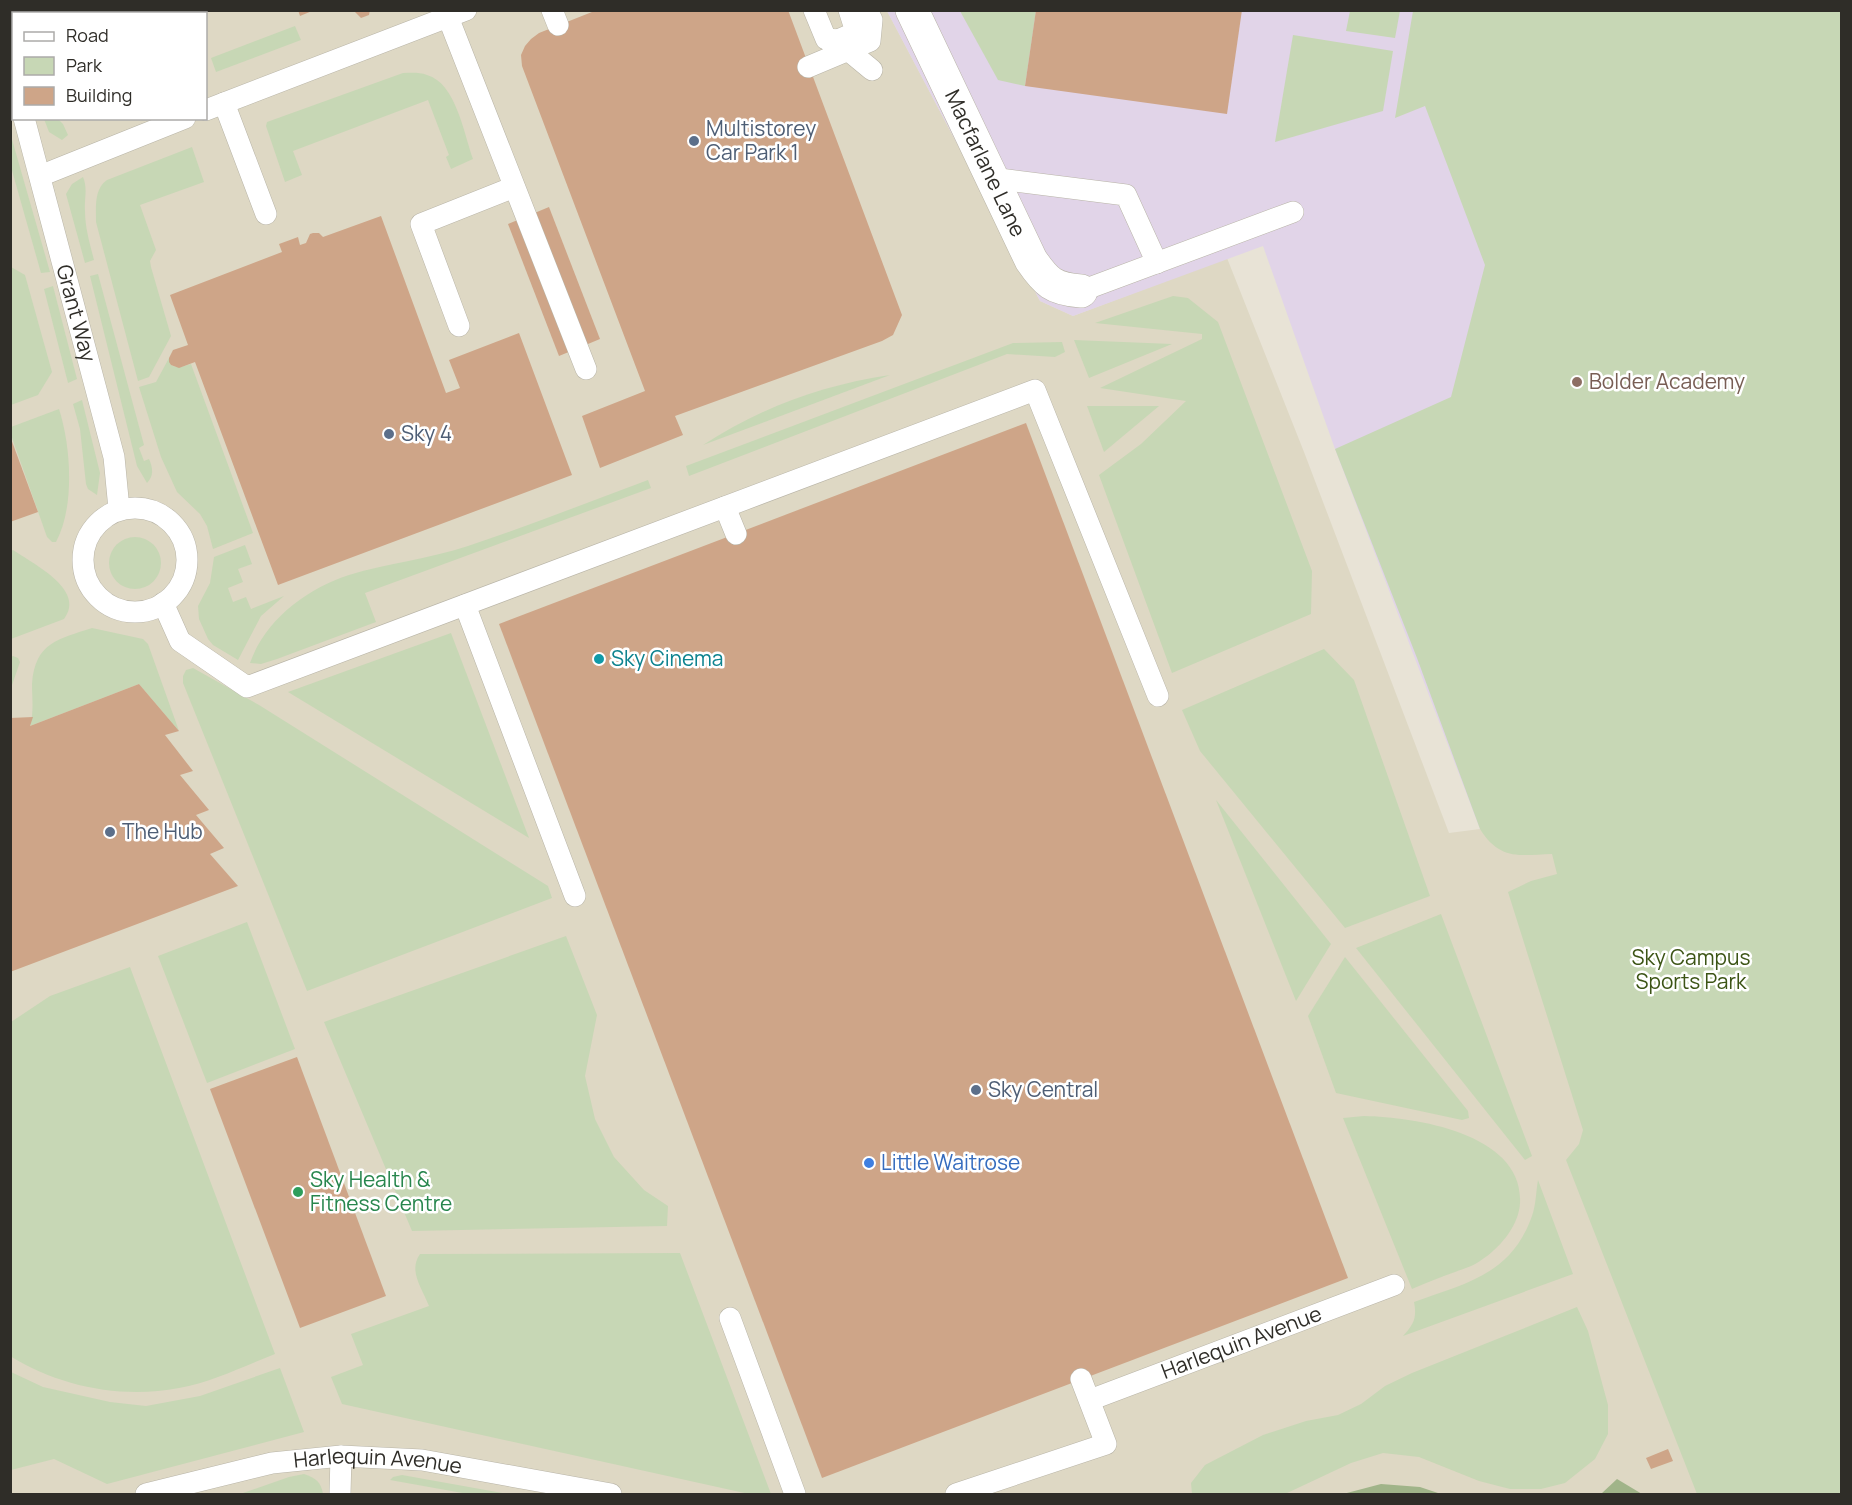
<svg xmlns="http://www.w3.org/2000/svg" width="1852" height="1505" viewBox="0 0 1852 1505" font-family="Manrope,sans-serif">
  <style>
    .built { fill: #ded8c4; fill-rule: evenodd }
    .education { fill: #e1d4e8 }
    .green { fill: #c7d7b5 }
    .forest { fill: #a0b489 }
    .building { fill: #cea588 }
    .lines { fill: none; stroke-linecap: round; stroke-linejoin: round }
    .lane-casing { stroke: #b8b4a7; stroke-width: 22 }
    .street-casing { stroke: #b8b4a7; stroke-width: 34 }
    .lane { stroke: #fff; stroke-width: 21 }
    .street { stroke: #fff; stroke-width: 33 }
    .service-dot { fill: #5c6f8a; stroke: #fff; stroke-width: 2 }
    .education-dot { fill: #8d6e63; stroke: #fff; stroke-width: 2 }
    .culture-dot { fill: #0f9aa8; stroke: #fff; stroke-width: 2 }
    .shop-dot { fill: #3f7fe0; stroke: #fff; stroke-width: 2 }
    .leisure-dot { fill: #2e9e5b; stroke: #fff; stroke-width: 2 }
    .labels { text-anchor: middle; stroke-width: 5; stroke-linejoin: round; paint-order: stroke }
    .service-label { font-size: 21px; fill: #4e5e75; stroke: #fff; text-anchor: start }
    .street-label { font-size: 21px; fill: #2f2d28; stroke: #fff }
    .education-label { font-size: 21px; fill: #785e54; stroke: #fff; text-anchor: start }
    .culture-label { font-size: 21px; fill: #0d838f; stroke: #fff; text-anchor: start }
    .park-label { font-size: 21px; fill: #3c5415; stroke: #fff }
    .shop-label { font-size: 21px; fill: #366cbe; stroke: #fff; text-anchor: start }
    .leisure-label { font-size: 21px; fill: #27864d; stroke: #fff; text-anchor: start }
  </style>
  <rect width="100%" height="100%" fill="#e8e3d6"/>
  <path class="built" d="M10,11H887L1040,301L1073,316L1227,258L1304,452L1449,833L1480,829L1841,809V1494H11ZM14,14H206V118H14Z"/>
  <path class="education" d="M887,11H1841V809L1480,829L1335,449L1263,246L1073,316L1040,301Z"/>
  <g class="green">
    <path d="M178,10L179,13L37,14L36,11Z"/>
    <path d="M960,11H1036L1025,86L998,80Z"/>
    <path d="M1350,11H1400L1395,38L1346,31Z"/>
    <path d="M1413,11H1841V1494H1697L1566,1160L1579,1144L1583,1130L1508,892L1531,881L1557,874L1552,854C1520,855 1500,861 1480,829L1417,658L1335,449L1451,397L1485,265L1425,106L1395,118Z"/>
    <path d="M295,26L301,40L216,72L211,58Z"/>
    <path d="M1293,35L1393,51L1383,111L1275,142Z"/>
    <path d="M403,73C411,73 419,72 427,75C456,83 464,134 473,159L451,169L446,157L449,155L428,100L293,151L302,175L285,182L266,126L267,122Z"/>
    <path d="M44,119H58L63,124L68,135L62,140L49,132Z"/>
    <path d="M11,136L50,272L41,273L11,167Z"/>
    <path d="M192,147L204,182L140,205L156,250L150,261L151,267L171,336L149,377L138,381L96,222C96,207 94,189 107,180Z"/>
    <path d="M83,177C88,189 84,199 85,211C85,228 90,244 94,260L85,263L66,194L72,184Z"/>
    <path d="M11,267L25,275L52,372L38,395L11,405Z"/>
    <path d="M98,274L144,445L139,448L144,461L149,459C153,468 154,476 147,483L137,466L90,276Z"/>
    <path d="M53,286L77,379L68,383L44,289Z"/>
    <path d="M1173,296L1188,298L1218,322L1312,571L1311,614L1172,673L1099,475L1141,444L1186,401L1100,388L1202,339V334L1095,323Z"/>
    <path d="M1074,340L1172,344L1089,378Z"/>
    <path d="M1062,342L1065,352L1055,357L1007,354L689,476L686,466L1013,343Z"/>
    <path d="M169,358L171,365C179,369 183,366 191,364L253,533L213,549L207,526L200,514L177,492L161,457L139,387L156,382Z"/>
    <path d="M890,375L703,445C760,408 822,385 890,375Z"/>
    <path d="M82,400L100,473L97,495L88,489L86,484L80,429L73,404Z"/>
    <path d="M1087,406H1159L1104,452Z"/>
    <path d="M59,409C71,446 75,507 56,542H52L47,537L11,435V427Z"/>
    <path d="M648,480L651,488L365,593L376,622L277,659L261,664L250,663C265,620 306,589 349,575C388,563 429,559 468,546C529,526 588,502 648,480Z"/>
    <circle cx="135" cy="563" r="26"/>
    <path d="M245,545L252,564L238,569L243,582L228,588L233,602L246,597L251,609L284,596L261,616L238,660L213,645L208,639L199,619L198,606L210,583L214,557Z"/>
    <path d="M13,550C32,563 87,590 64,619L11,639L10,551Z"/>
    <path d="M92,628L143,639L148,644L179,731L139,684L30,726C34,712 32,698 32,684C35,642 59,639 92,628Z"/>
    <path d="M451,633L529,838L288,692Z"/>
    <path d="M1324,649L1354,680L1430,896L1345,928L1200,751L1182,710Z"/>
    <path d="M13,656L18,658L20,662L11,688V657Z"/>
    <path d="M193,668L259,705L548,886L552,898L307,991L183,683V676L186,670Z"/>
    <path d="M1216,800L1331,944L1296,1001Z"/>
    <path d="M1441,914L1532,1156L1525,1160L1356,948Z"/>
    <path d="M247,922L295,1049L207,1083L158,956Z"/>
    <path d="M566,936L597,1015L585,1076L595,1119L614,1157L644,1190L668,1206L667,1226L412,1231L324,1022Z"/>
    <path d="M1345,957L1468,1111L1469,1118L1462,1120L1336,1093L1308,1016Z"/>
    <path d="M130,967L275,1354C244,1366 212,1382 179,1388C122,1399 60,1387 10,1356L11,1022L50,996Z"/>
    <path d="M1364,1116C1416,1117 1524,1134 1520,1203C1519,1226 1499,1249 1480,1261C1473,1266 1463,1269 1455,1272C1440,1277 1426,1283 1412,1289L1343,1118Z"/>
    <path d="M1538,1180L1573,1274L1403,1336C1414,1324 1417,1318 1414,1302C1466,1283 1511,1275 1532,1216C1536,1205 1536,1191 1538,1180Z"/>
    <path d="M680,1253L771,1494H749L342,1404L331,1377L363,1365L351,1334L429,1306C422,1288 408,1271 420,1254Z"/>
    <path d="M1577,1307L1588,1331L1608,1405V1434L1595,1459L1565,1483L1541,1489H1510L1479,1481L1419,1457L1383,1453L1351,1463L1285,1494H1192L1191,1483L1205,1465L1263,1435L1306,1421L1338,1415L1361,1404L1385,1386L1412,1373Z"/>
    <path d="M280,1368L304,1432L107,1484L54,1459L11,1470V1372L43,1387L110,1402L146,1406L200,1396Z"/>
    <path d="M304,1474C316,1478 321,1482 323,1494H240L289,1477Z"/>
    <path d="M402,1475L508,1494H468L390,1480L393,1477Z"/>
  </g>
  <g class="forest">
    <path d="M1617,1479L1642,1494H1601Z"/>
    <path d="M1381,1484L1420,1487L1441,1494H1343Z"/>
  </g>
  <g class="building">
    <path d="M298,10H312V11L300,16Z"/>
    <path d="M353,10H370L369,15L361,18Z"/>
    <path d="M597,10H788L902,315L893,335L882,341L675,416L683,435L600,468L582,416L645,391L522,66L521,55L525,46L531,39L539,33Z"/>
    <path d="M1036,10H1242L1227,114L1025,86Z"/>
    <path d="M549,207L600,339L559,356L508,224Z"/>
    <path d="M381,216L446,393L460,388L449,360L519,333L572,475L278,585L195,362L179,368L171,365L169,362V358L173,350L188,345L170,295L282,252L279,244L290,240L298,237L300,245L306,243L310,234L313,233H319L323,237Z"/>
    <path d="M1026,423L1348,1278L822,1478L499,624Z"/>
    <path d="M10,436L38,512L10,522Z"/>
    <path d="M139,684L179,731L165,735L193,771L180,775L209,810L196,815L224,848L210,854L238,886L10,972V718L33,717L30,726Z"/>
    <path d="M297,1057L386,1296L300,1328L210,1089Z"/>
    <path d="M1668,1449L1673,1461L1651,1469L1646,1458Z"/>
  </g>
  <g class="lines">
    <defs>
      <g id="lane">
        <path d="M552,10L558,25"/>
        <path d="M814,10L826,39L839,40L849,51L872,70"/>
        <path d="M448,17L586,369"/>
        <path d="M831,43L856,32L849,10"/>
        <path d="M808,67L870,41L872,20L867,10"/>
        <path d="M10,73L14,84"/>
        <path d="M224,103L266,214"/>
        <path d="M206,110L466,10"/>
        <path id="s1" d="M24,118L114,457L119,509"/>
        <path d="M40,176L185,118"/>
        <path d="M992,178L1126,195L1157,263"/>
        <path d="M1081,291L1293,212"/>
        <path d="M459,326L421,224L514,187"/>
        <path d="M725,507L736,534"/>
        <circle cx="135" cy="560" r="52"/>
        <path d="M163,603L180,641L247,687L1035,390L1158,696"/>
        <path d="M465,605L575,896"/>
        <path d="M730,1318L795,1494"/>
        <path id="s2" d="M1090,1400L1394,1285"/>
        <path id="s3" d="M146,1494L272,1463L341,1456L422,1460L611,1494"/>
        <path d="M340,1494L341,1456"/>
        <path d="M956,1494L1106,1444L1081,1379"/>
      </g>
      <g id="street">
        <path id="s4" d="M912,10L1031,260C1046,282 1053,289 1081,291"/>
      </g>
    </defs>
    <use href="#lane" class="lane-casing"/>
    <use href="#street" class="street-casing"/>
    <use href="#lane" class="lane"/>
    <use href="#street" class="street"/>
  </g>
  <g class="service-dot">
    <circle cx="694" cy="141" r="6"/>
    <circle cx="389" cy="434" r="6"/>
    <circle cx="110" cy="832" r="6"/>
    <circle cx="976" cy="1090" r="6"/>
  </g>
  <circle class="education-dot" cx="1577" cy="382" r="6"/>
  <circle class="culture-dot" cx="599" cy="659" r="6"/>
  <circle class="shop-dot" cx="869" cy="1163" r="6"/>
  <circle class="leisure-dot" cx="298" cy="1192" r="6"/>
  <g class="labels">
    <g class="service-label">
      <text x="706" y="136">Multistorey<tspan x="706" dy="24">Car Park 1</tspan></text>
      <text x="401" y="441">Sky 4</text>
      <text x="122" y="839">The Hub</text>
      <text x="988" y="1097">Sky Central</text>
    </g>
    <g class="street-label">
      <text dy="7" stroke="none"><textPath href="#s4" startOffset="170">Macfarlane Lane</textPath></text>
      <text dy="7" stroke="none"><textPath href="#s1" startOffset="202">Grant Way</textPath></text>
      <text dy="7" stroke="none"><textPath href="#s2" startOffset="162">Harlequin Avenue</textPath></text>
      <text dy="7" stroke="none"><textPath href="#s3" startOffset="236">Harlequin Avenue</textPath></text>
    </g>
    <g class="education-label">
      <text x="1589" y="389">Bolder Academy</text>
    </g>
    <g class="culture-label">
      <text x="611" y="666">Sky Cinema</text>
    </g>
    <g class="park-label">
      <text x="1691" y="965">Sky Campus<tspan x="1691" dy="24">Sports Park</tspan></text>
    </g>
    <g class="shop-label">
      <text x="881" y="1170">Little Waitrose</text>
    </g>
    <g class="leisure-label">
      <text x="310" y="1187">Sky Health &amp;<tspan x="310" dy="24">Fitness Centre</tspan></text>
    </g>
  </g>
  <rect width="1852" height="1505" fill="none" stroke="#2f2d28" stroke-width="24"/>
  <rect x="12" y="12" width="195" height="108" fill="#ffffff" stroke="#acaba9" stroke-width="1.5"/>
  <rect x="24" y="32" width="30" height="9" fill="#ffffff" stroke="#acaba9" stroke-width="1.5"/>
  <text x="66" y="42" font-size="18" fill="#2f2d28">Road</text>
  <rect x="24" y="57" width="30" height="18" fill="#c7d7b5" stroke="#acaba9" stroke-width="1.5"/>
  <text x="66" y="72" font-size="18" fill="#2f2d28">Park</text>
  <rect x="24" y="87" width="30" height="18" fill="#cea588" stroke="#acaba9" stroke-width="1.5"/>
  <text x="66" y="102" font-size="18" fill="#2f2d28">Building</text>
</svg>
